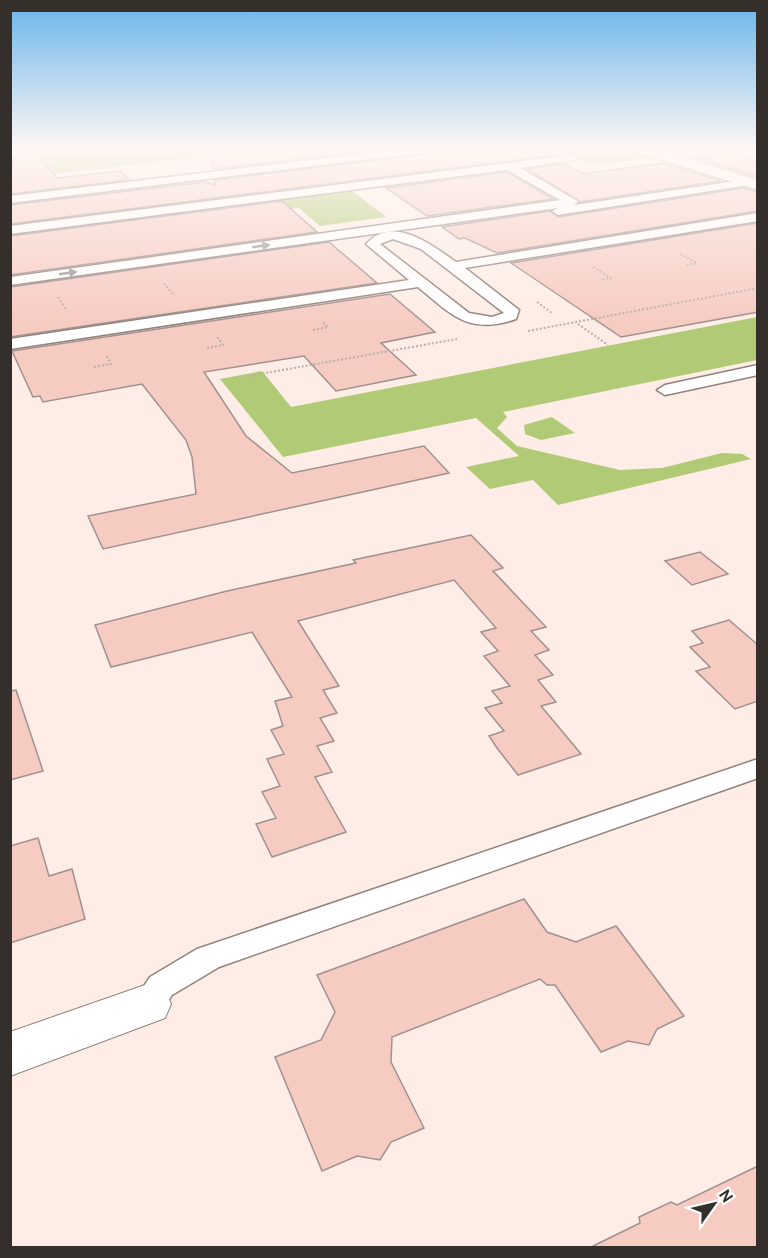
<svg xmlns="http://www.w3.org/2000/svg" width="768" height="1258" viewBox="0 0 768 1258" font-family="Overpass,sans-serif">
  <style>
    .green { fill: #b1ca75 }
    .building { fill: #f6cbc2; stroke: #a1918d; stroke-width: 1.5 }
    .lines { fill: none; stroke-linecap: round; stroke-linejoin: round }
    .service-casing { stroke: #91827c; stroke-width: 3 }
    .minor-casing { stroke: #91827c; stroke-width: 2 }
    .path { stroke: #bcafa9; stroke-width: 2; stroke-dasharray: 2 2; stroke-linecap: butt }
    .service { fill: #fff; fill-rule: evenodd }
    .minor { fill: #fff; fill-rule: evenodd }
    .oneway { fill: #9a9796 }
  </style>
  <rect width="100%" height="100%" fill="#feede6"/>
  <g class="green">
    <path d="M120,147H191L201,157L11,179L10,158Z"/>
    <path d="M555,147H618L652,158L592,165Z"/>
    <path d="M350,189L386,217L320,226L299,208L290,209L277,198Z"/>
    <path d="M757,317V360L503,412L507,417L497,428L517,446L620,470L662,468L722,453L742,454L751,459L558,505L533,480L490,489L466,467L519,456L476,418L283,457L220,379L262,371L291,407Z"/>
    <path d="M552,417L575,433L541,440L525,434L524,425Z"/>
  </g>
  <g class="building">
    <path d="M20,147H29L57,178L120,171L129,180L10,194V173Z"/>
    <path d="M209,147H399L213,169Z"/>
    <path d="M453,147H532L548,156L10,224V205L205,182L215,185L214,180L446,152Z"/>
    <path d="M738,153L758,161V177L696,158Z"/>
    <path d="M663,163L721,181L580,202L527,169L564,164L583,174Z"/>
    <path d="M507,172L553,199L427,216L386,188Z"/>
    <path d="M744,188L758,192V211L497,253L465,238L459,239L442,227L550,211L558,217Z"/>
    <path d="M282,201L317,232L10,275V236Z"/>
    <path d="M758,223V312L621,337L511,263Z"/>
    <path d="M329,242L377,283L10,337V287Z"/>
    <path d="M390,294L435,332L381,343L416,375L336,391L304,356L204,372L246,436L292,473L424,446L449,473L103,549L88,516L196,494L192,457L186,440L142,384L43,402L40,396L33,397L12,351Z"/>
    <path d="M471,535L503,568L493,571L546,627L531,631L549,650L535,655L553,675L538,680L556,702L541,706L581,754L518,775L497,748L489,736L504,731L485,708L502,703L492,691L510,686L484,656L498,651L481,632L496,628L454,580L298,621L339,686L323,690L337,713L320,718L334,741L317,746L332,772L315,777L346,832L272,857L256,824L276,818L262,792L280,786L267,759L284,754L271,730L283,726L275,701L292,697L252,632L111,667L95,625L227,591L356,563L353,560Z"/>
    <path d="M700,552L728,574L692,585L665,561Z"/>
    <path d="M729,620L758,645V701L735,709L696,671L710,667L690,647L703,643L692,631Z"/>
    <path d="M16,690L43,771L10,780V691Z"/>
    <path d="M38,838L49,876L72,869L85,919L10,943V846Z"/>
    <path d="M524,899L547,932L576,942L616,926L684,1016L657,1029L649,1045L628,1041L601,1052L555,985H547L540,979L392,1037L391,1062L424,1128L391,1142L380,1160L357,1156L322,1171L275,1057L321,1040L335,1012L317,975Z"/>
    <path d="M758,1166V1248H589L640,1223L639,1217L671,1202L677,1205Z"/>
  </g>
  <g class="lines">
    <defs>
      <g id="service">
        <path d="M419,147H451L446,150L10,203V196Z"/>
        <path d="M572,155L576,156V160L520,168L576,200L578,202L574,205L749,179L755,182L749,185L558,215L552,211L558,208L10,285V277L560,200L507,170L10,234V226Z"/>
        <path d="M758,213V221L465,268L519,310L516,319C469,335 453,316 418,287L10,349V339L409,280L366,244C392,214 432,245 456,262ZM393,239L421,249L504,313L492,317L469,313L380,244Z"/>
        <path d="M758,365V375L665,395L657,390L665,385Z"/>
        <path d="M758,759V778L219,967L172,995L159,1014L148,1018L137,1014L132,1004L150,977L197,949Z"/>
      </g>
      <g id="minor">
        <path d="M628,147H651L758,180V190L630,150Z"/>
        <path d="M148,984L165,990L171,1004L165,1018L10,1076V1032Z"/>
      </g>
    </defs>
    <use href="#service" class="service-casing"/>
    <use href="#minor" class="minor-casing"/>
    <g class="path">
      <path d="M10,158L65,152L71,147"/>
      <path d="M680,254L697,263L687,265"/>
      <path d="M593,267L611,278L600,280"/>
      <path d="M164,283L174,296"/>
      <path d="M58,297L67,311"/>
      <path d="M537,302L553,314"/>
      <path d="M578,324L608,345"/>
      <path d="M313,330L328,327L322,321"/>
      <path d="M528,331L758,288"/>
      <path d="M207,348L223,345L217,337"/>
      <path d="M94,367L111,364L106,355"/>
      <path d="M253,381L249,376L457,339"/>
    </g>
    <use href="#service" class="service"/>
    <use href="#minor" class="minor"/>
  </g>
  <defs><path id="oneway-solid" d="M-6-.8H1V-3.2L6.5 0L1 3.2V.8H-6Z" transform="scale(1.5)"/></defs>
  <g class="oneway">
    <use href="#oneway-solid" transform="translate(261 246) rotate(-8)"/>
    <use href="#oneway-solid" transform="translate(68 273) rotate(-8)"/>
  </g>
  <linearGradient id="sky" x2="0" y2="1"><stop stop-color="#69b4ea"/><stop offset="0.46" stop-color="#fff7f4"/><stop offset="1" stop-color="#fff7f4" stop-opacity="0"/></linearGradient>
  <rect width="768" height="323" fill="url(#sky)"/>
  <rect width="768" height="1258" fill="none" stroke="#352f2c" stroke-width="24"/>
  <g transform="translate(714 1204) rotate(56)" stroke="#ffffff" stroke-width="4.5" paint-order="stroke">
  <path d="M0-4.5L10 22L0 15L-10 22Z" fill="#352f2c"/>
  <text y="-9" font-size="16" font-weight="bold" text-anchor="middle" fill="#352f2c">N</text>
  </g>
</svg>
